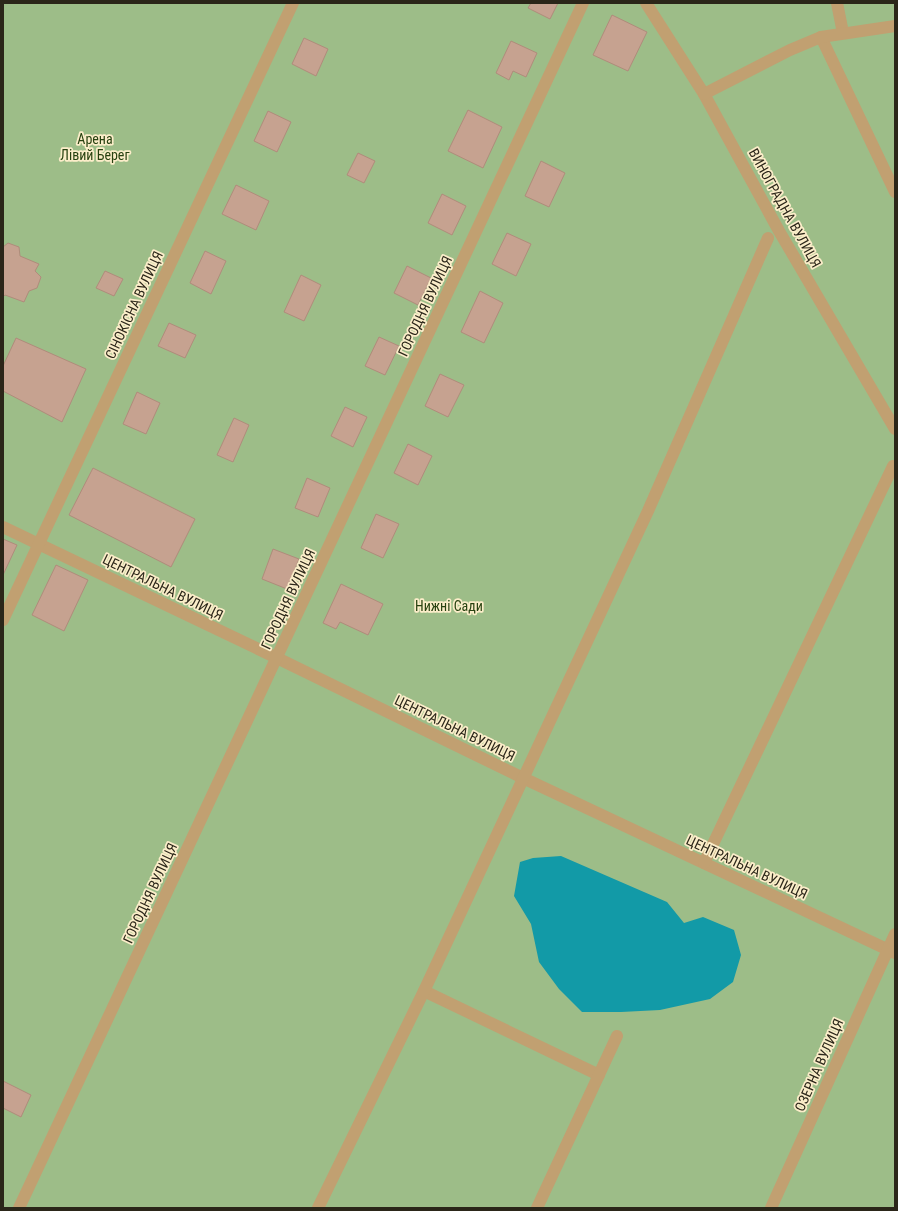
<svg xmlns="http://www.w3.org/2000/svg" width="898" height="1211" viewBox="0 0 898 1211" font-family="'Roboto Condensed',sans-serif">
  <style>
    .green { fill: #9dbd88 }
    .water { fill: #129aa7 }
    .building { fill: #c6a290; stroke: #af8c7b }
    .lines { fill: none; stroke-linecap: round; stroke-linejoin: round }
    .minor { stroke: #c1a071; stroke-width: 12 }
    .labels { text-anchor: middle; stroke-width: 3.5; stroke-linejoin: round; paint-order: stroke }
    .park-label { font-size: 14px; fill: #274110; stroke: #fbedc9 }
    .street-label { font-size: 14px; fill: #2b2619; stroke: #fbedc9 }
  </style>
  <rect width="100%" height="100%" fill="#eee0bc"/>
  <rect class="green" x="3" y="3" width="892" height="1205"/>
  <path class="water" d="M561,856L667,902L684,923L703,917L734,930L741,955L733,982L710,999L660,1010L621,1012H582L559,989L539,962L531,924L514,896L520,862L533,858Z"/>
  <g class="building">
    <path d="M531,3H558L550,19L528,8Z"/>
    <path d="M612,15L647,32L628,71L593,55Z"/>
    <path d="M304,38L328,49L316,76L292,64Z"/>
    <path d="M511,41L537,53L526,77L513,71L509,80L496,73Z"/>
    <path d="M468,110L502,127L483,168L448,151Z"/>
    <path d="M268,111L291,122L277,152L254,141Z"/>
    <path d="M358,153L375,161L364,183L347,175Z"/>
    <path d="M541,161L565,173L549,207L525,196Z"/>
    <path d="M236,185L269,201L256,230L222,214Z"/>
    <path d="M442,194L466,206L452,235L428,223Z"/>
    <path d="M507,233L531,244L516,276L492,264Z"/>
    <path d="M8,243L19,247L20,256L39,264L35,271L41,277L37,288L29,291L24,302L5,295L3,297V247Z"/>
    <path d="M205,251L226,261L211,294L190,283Z"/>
    <path d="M407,266L431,278L418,305L394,293Z"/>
    <path d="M105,271L123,279L114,296L96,288Z"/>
    <path d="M301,275L321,285L304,321L284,312Z"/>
    <path d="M480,291L503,303L484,343L461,332Z"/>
    <path d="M169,323L196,335L185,358L158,346Z"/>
    <path d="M379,337L399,346L385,375L365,366Z"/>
    <path d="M16,338L86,369L62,422L3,391V366Z"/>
    <path d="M440,374L464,385L448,417L425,406Z"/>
    <path d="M137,392L160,403L146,434L123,424Z"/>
    <path d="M345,407L367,417L353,447L331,436Z"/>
    <path d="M234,418L249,425L233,462L217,455Z"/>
    <path d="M408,444L432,456L418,485L394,473Z"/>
    <path d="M93,468L195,519L171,567L69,515Z"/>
    <path d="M307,478L330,488L318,517L295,508Z"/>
    <path d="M376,514L399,524L383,558L361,548Z"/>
    <path d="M3,539L17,545L3,575Z"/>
    <path d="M273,549L299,559L287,589L262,579Z"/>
    <path d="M56,565L88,580L64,631L32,615Z"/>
    <path d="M341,584L383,604L368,635L340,622L336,629L323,623Z"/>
    <path d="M3,1081L31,1095L21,1117L3,1108Z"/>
  </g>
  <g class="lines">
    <g class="minor">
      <path d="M646,3L704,94L779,231L895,429"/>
      <path d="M837,3L843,33"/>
      <path d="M821,37L895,192"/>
      <path d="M704,94L790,50L821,37L895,26"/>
      <path d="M3,527L277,658L523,778L895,953"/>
      <path d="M3,620L293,3"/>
      <path d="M704,863L893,466"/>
      <path d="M424,991L599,1075"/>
      <path d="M19,1208L583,3"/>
      <path d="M318,1208L424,991L648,511L768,238"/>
      <path d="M537,1208L617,1036"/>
      <path d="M771,1208L895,934"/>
    </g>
  </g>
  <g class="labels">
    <g class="park-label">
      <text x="95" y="144">Арена<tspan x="95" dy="16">Лівий Берег</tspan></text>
      <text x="449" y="611">Нижні Сади</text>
    </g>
    <g class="street-label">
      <text transform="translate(785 208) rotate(61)" y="5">ВИНОГРАДНА ВУЛИЦЯ</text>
      <text transform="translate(134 305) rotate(-65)" y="5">СІНОКІСНА ВУЛИЦЯ</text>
      <text transform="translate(425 306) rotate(-65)" y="5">ГОРОДНЯ ВУЛИЦЯ</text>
      <text transform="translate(163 587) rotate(26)" y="5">ЦЕНТРАЛЬНА ВУЛИЦЯ</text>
      <text transform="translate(288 599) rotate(-65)" y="5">ГОРОДНЯ ВУЛИЦЯ</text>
      <text transform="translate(455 728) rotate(26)" y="5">ЦЕНТРАЛЬНА ВУЛИЦЯ</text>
      <text transform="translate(747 867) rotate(25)" y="5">ЦЕНТРАЛЬНА ВУЛИЦЯ</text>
      <text transform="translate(150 893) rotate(-65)" y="5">ГОРОДНЯ ВУЛИЦЯ</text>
      <text transform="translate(819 1065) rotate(-66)" y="5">ОЗЕРНА ВУЛИЦЯ</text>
    </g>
  </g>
  <rect width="898" height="1211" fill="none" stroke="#2b2619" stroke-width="8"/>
</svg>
